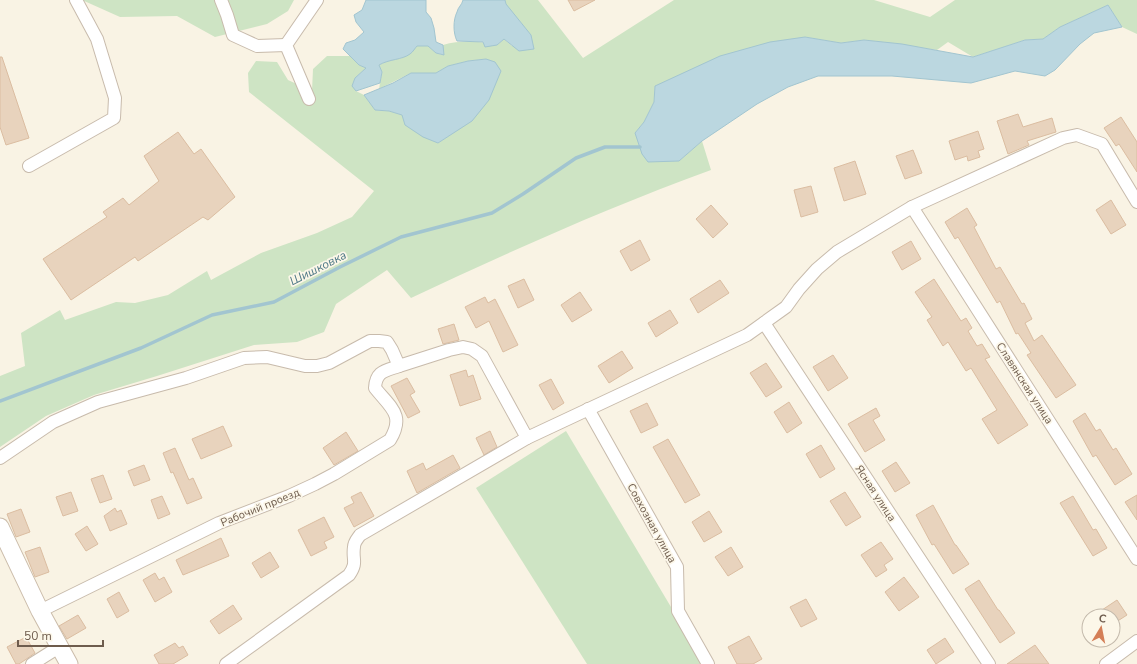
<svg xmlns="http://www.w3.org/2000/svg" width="1137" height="664" viewBox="0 0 1137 664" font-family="'Nunito Sans',sans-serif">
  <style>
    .green { fill: #cee4c4 }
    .water { fill: #bbd7e0; stroke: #a2c5d0 }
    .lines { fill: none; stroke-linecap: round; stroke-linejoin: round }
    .stream { stroke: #a2c5d0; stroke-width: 3.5 }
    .building { fill: #e8d3bd; stroke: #dbbda1 }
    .street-casing { stroke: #c8bbac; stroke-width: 14 }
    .secondary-casing { stroke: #cbbcaa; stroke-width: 19 }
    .street { stroke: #fff; stroke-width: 12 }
    .secondary { stroke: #fff; stroke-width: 17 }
    .labels { text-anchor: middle; stroke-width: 3.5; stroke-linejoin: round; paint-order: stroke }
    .street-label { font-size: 11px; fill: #6e5c4d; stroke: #fcf7e9 }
    .water-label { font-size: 12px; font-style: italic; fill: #4c7785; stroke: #fcf7e9 }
  </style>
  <rect width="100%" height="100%" fill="#f9f3e4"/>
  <g class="green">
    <path d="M82,0H294L288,11L267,24L215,37L177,16L120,17Z"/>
    <path d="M505,0H538L583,58L674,0H874L930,17L955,0H1137V34L1122,27L1108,5L1060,27L1043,39L1025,40L973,57L948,42L937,50L864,40L841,43L805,37L655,86L654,102L644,122L635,133L679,161L702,141L711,170C609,207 509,252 411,298L387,270L336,304L324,332L297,342L254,345L157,376L94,395L46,416L0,447V376L25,366L21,333L60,310L65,320L116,302L135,303L168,295L207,271L211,280L261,253L317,233L352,217L374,191L249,92L248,73L256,61L277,62L288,80L312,91L313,69L327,56H350L359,65L366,68L355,78L353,86L356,91L364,95L375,110L389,111L403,115L438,143L453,133L486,59L468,61L448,66L436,73H411L379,89L382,72L379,65L387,61L402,58L417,46H428L436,53L443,55V45C461,40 479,41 497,45L504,39L512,46Z"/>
    <path d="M566,431L705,664H587L476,488Z"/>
  </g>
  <g class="water">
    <path d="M366,0H426V12L431,18L434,28L436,42L443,45L444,55L436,53L428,46H417C415,48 413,52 410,54C402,60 389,59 379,65L382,72L380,83L356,91L352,86L355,78L366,68L359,65L343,49L346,43L355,40L364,32L356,22L354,15L362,10Z"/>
    <path d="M463,0H505L506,4L531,35L534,49L519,51L504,39L497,45L485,47L483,42L457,41C453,33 453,20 457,12C458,7 462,5 463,0Z"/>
    <path d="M1108,5L1122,27L1094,33L1080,44L1055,70L1045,76L1015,71L971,83L892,76H818L788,87L757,104L702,141L679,161L648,162L642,154L635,133L644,122L654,102L655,86L720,56L770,42L805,37L841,43L864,40L902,44L973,57L1025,40L1043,39L1060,27Z"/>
    <path d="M486,59L495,62L501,71L489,100L472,121L438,143L423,137L405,125L402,115L389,111L375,110L364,95L393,83L411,73H436L448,66L468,61Z"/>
  </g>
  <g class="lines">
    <path class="stream" d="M0,401L141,348L212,315L274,302L340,267L401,237L492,213L523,194L576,158L605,147H640"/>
  </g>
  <g class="building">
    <path d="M568,0H595L574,11Z"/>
    <path d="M0,57H2L29,138L6,145L0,127Z"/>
    <path d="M1018,114L1023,127L1052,118L1056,132L1027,141L1029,145L1008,154L997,121Z"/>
    <path d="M1121,117L1137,142V172L1119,144L1116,146L1104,128Z"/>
    <path d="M978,131L984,149L978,151L980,157L968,161L967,156L955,160L949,141Z"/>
    <path d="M178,132L194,154L201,149L235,197L208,220L203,217L138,261L135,257L71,300L43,259L107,217L103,212L123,198L129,205L159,181L144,156Z"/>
    <path d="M913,150L922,173L905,179L896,156Z"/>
    <path d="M855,161L866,194L844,201L834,168Z"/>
    <path d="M811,186L818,212L801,217L794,190Z"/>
    <path d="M1111,200L1126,225L1111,234L1096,210Z"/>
    <path d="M711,205L728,224L713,238L696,219Z"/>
    <path d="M967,208L977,225L974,227L996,269L1000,267L1022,304L1024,303L1032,319L1025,323L1034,341L1042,335L1076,385L1056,398L1027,355L1031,353L1018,333L1016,334L1000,301L997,303L958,237L955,239L945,222Z"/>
    <path d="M640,240L650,260L631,271L620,251Z"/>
    <path d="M911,241L921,259L902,270L892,252Z"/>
    <path d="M524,279L534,300L518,308L508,286Z"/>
    <path d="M934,279L961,321L966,318L972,328L968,331L977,346L982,344L990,357L985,359L1028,425L998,444L982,419L997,410L971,368L966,371L948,342L943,346L927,320L932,317L915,292Z"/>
    <path d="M720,280L729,293L698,313L690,299Z"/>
    <path d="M580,292L592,310L572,322L561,305Z"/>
    <path d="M485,297L488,303L495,299L518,345L503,352L489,321L476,328L465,307Z"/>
    <path d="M670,310L678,323L656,337L648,323Z"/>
    <path d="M454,324L459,340L443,344L438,329Z"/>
    <path d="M622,351L633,368L609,383L598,366Z"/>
    <path d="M833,355L848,378L828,391L813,367Z"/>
    <path d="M766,363L782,387L766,397L750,373Z"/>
    <path d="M466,370L468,377L473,375L481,399L460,406L450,375Z"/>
    <path d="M407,378L415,392L410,395L420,412L408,418L391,386Z"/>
    <path d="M551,379L564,403L553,410L539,385Z"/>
    <path d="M789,402L802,423L787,433L774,412Z"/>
    <path d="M647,403L658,425L641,433L630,411Z"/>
    <path d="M876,408L880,416L873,420L885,440L865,452L848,424Z"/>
    <path d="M1085,413L1096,431L1100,429L1113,450L1116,448L1132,474L1115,485L1096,455L1093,457L1073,421Z"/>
    <path d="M223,426L232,446L201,459L192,439Z"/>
    <path d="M490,431L497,447L484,455L476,438Z"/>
    <path d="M346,432L358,451L334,465L323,448Z"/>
    <path d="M668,439L700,495L685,503L653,447Z"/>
    <path d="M821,445L835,469L820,478L806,454Z"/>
    <path d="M175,448L189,480L193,478L202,498L187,504L173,472L171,473L163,453Z"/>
    <path d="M453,455L460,468L417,493L407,471L423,463L426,470Z"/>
    <path d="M896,462L910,483L895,492L882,471Z"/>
    <path d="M144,465L150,480L134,486L128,471Z"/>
    <path d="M103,475L112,499L100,503L91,479Z"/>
    <path d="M71,492L78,511L63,516L56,497Z"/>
    <path d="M361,492L374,516L354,527L344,508L354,503L351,497Z"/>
    <path d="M845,492L861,517L846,526L830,501Z"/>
    <path d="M1137,495V520L1125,502Z"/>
    <path d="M162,496L170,514L158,519L151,500Z"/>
    <path d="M1073,496L1093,530L1096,529L1107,548L1093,556L1060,503Z"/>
    <path d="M933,505L955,545H956L969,564L953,574L934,544L932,545L916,515Z"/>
    <path d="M115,508L117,512L121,510L127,524L110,531L104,516Z"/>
    <path d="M21,509L30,532L16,537L7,514Z"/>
    <path d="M709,511L722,532L704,542L692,522Z"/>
    <path d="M324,517L334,537L324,542L327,548L311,556L298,530Z"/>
    <path d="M87,526L98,544L86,551L75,534Z"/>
    <path d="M221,538L229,556L183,575L176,560Z"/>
    <path d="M881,542L893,559L884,565L887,570L876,577L861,555Z"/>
    <path d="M40,547L49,572L35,577L25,552Z"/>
    <path d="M731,547L743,567L728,576L715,557Z"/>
    <path d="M270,552L279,567L261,578L252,563Z"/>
    <path d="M155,573L159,580L164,577L172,592L155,602L143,580Z"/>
    <path d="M904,577L919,597L899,611L885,592Z"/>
    <path d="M979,580L998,610H999L1015,633L1000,643L965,589Z"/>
    <path d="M119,592L129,611L117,618L107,599Z"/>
    <path d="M806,599L817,619L801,627L790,607Z"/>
    <path d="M1117,600L1127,615L1113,624V616H1093Z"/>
    <path d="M233,605L242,619L219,634L210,621Z"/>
    <path d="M78,615L86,628L67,639L59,626Z"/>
    <path d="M749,636L762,659L753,664H737L728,647Z"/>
    <path d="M26,637L35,653L25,660L19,664H16L7,647Z"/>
    <path d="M945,638L954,652L936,664L927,650Z"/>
    <path d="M175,643L179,648L183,646L188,655L173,664H159L154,655Z"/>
    <path d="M1035,645L1049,664H1007Z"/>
  </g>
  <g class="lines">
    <defs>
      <g id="street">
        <path d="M221,0L227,15L233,35L257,46L286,45"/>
        <path d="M309,99L286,45L317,0"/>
        <path d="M29,166L114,118L115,98L97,39L76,0"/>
        <path d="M912,207L1137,559"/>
        <path d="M764,323L989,664"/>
        <path d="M588,409L677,567L678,611L708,664"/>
        <path d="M0,458L53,422L98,402L186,378L244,358L267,357L305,366H317L329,363L370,341H379L387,342L392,350L399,366L449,350L463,347L472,349L482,356L527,438L747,335L786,307L799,289L817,269L837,252L912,207L1063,138L1077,135L1102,144L1137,202"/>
        <path d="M40,611L219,523L289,496L315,484L334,474L390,440C405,415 391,408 375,388C376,371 385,371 399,366"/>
        <path d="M32,664L59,647"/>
        <path d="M226,664L349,575C358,562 352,560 354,547C354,542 358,538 360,535L527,438"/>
        <path d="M1106,664L1137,641"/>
      </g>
      <path id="secondary" d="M0,527L40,611L69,664"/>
    </defs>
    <use href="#street" class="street-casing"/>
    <use href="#secondary" class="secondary-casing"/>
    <use href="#street" class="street"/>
    <use href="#secondary" class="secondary"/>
  </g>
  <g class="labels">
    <g class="street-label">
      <text transform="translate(1025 383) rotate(57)" y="4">Славянская улица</text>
      <text transform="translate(876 493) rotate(57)" y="4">Ясная улица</text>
      <text transform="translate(260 507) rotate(-22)" y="4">Рабочий проезд</text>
      <text transform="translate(652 523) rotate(61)" y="4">Совхозная улица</text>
    </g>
    <g class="water-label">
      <text transform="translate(318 268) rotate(-27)" y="4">Шишковка</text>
    </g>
  </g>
  <g transform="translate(1101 628) rotate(10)"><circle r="19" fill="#fcf7e9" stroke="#c3b9ab"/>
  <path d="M0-3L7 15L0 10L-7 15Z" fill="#d47f57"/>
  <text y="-6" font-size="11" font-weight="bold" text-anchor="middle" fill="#6e5c4d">С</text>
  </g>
  <path d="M18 640v6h85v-6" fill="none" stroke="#6e5c4d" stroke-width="2"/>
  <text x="24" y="640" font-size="12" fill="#6e5c4d" stroke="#fcf7e9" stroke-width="3" paint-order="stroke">50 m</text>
</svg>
